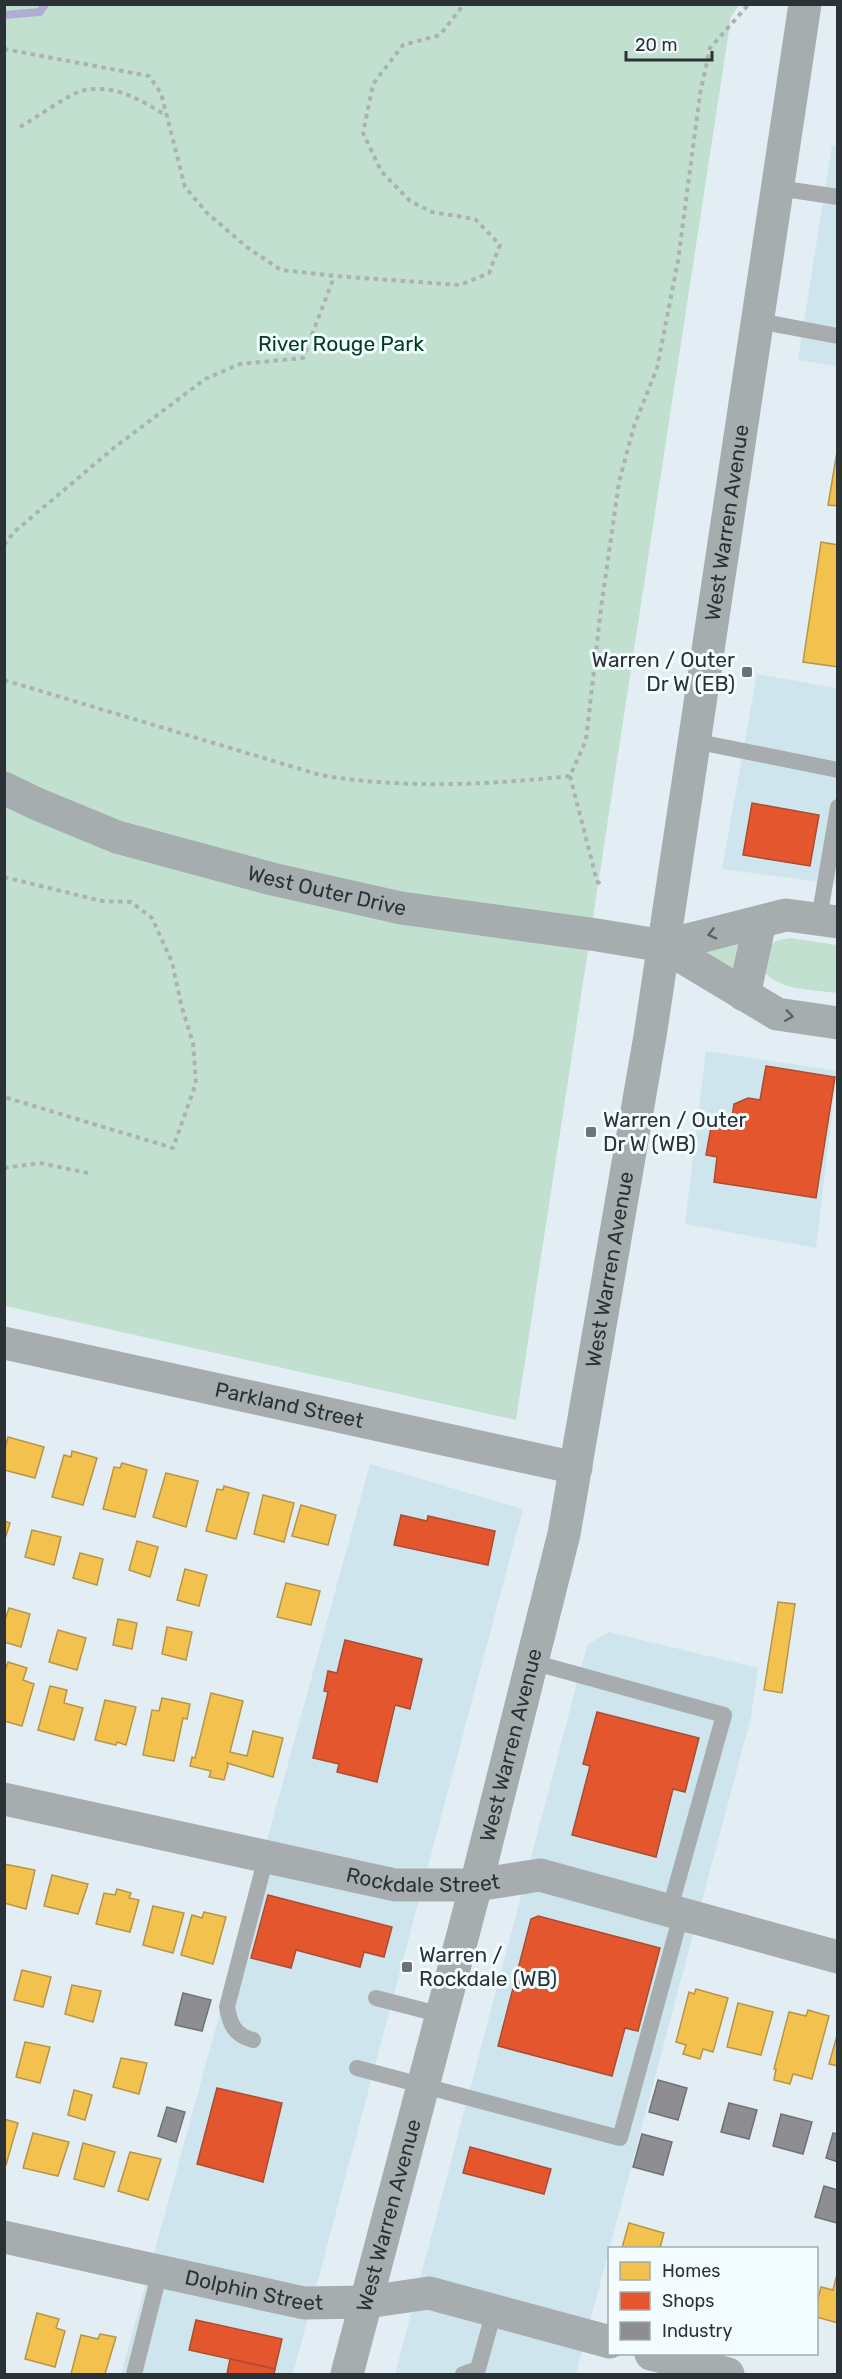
<svg xmlns="http://www.w3.org/2000/svg" width="842" height="2379" viewBox="0 0 842 2379" font-family="Rubik,sans-serif">
  <style>
    .built { fill: #cfe5ed }
    .green { fill: #c2e0d0 }
    .homes { fill: #f2c14e; stroke: #b69646; stroke-width: 1.5 }
    .shops { fill: #e4572e; stroke: #ac4c30; stroke-width: 1.5 }
    .industry { fill: #8d8d92; stroke: #6f7276; stroke-width: 1.5 }
    .lines { fill: none; stroke-linecap: round; stroke-linejoin: round }
    .stream { stroke: #afaed2; stroke-width: 8 }
    .path { stroke: #acb2b4; stroke-width: 4; stroke-dasharray: 4.5 4.5; stroke-linecap: butt }
    .lane { stroke: #a7adae; stroke-width: 16 }
    .street { stroke: #a7adae; stroke-width: 33 }
    .secondary { stroke: #a6adaf; stroke-width: 33 }
    .oneway { stroke: #5c6366 }
    .poi-dot { fill: #6a7478; stroke: #f3fcff; stroke-width: 2 }
    .labels { text-anchor: middle; stroke-width: 6; stroke-linejoin: round; paint-order: stroke }
    .park-label { font-size: 21px; fill: #003b1a; stroke: #f3fcff }
    .street-label { font-size: 21px; fill: #2a3235; stroke: #f3fcff }
    .poi-label { font-size: 21px; fill: #2a3235; stroke: #f3fcff; text-anchor: start }
  </style>
  <rect width="100%" height="100%" fill="#e2eef3"/>
  <g class="built">
    <path d="M832,145L837,146V366L798,360Z"/>
    <path d="M757,674L837,688V884L722,869Z"/>
    <path d="M706,1051L837,1071L816,1248L685,1224Z"/>
    <path d="M370,1464L523,1509L293,2374H121Z"/>
    <path d="M609,1632L758,1668L751,1717L576,2374H395L587,1645Z"/>
  </g>
  <g class="green">
    <path d="M4,5H739L731,17L516,1420L5,1306Z"/>
    <path d="M790,938L837,945V993C816,990 774,990 764,970L771,944L779,940Z"/>
    <path d="M740,942L736,965L732,970L700,951Z"/>
  </g>
  <g class="homes">
    <path d="M838,446V506L828,505Z"/>
    <path d="M821,542L838,545V667L803,662Z"/>
    <path d="M8,1437L44,1447L35,1478L4,1470V1452Z"/>
    <path d="M72,1451L97,1458L83,1505L52,1497L64,1455L71,1457Z"/>
    <path d="M122,1463L147,1470L135,1517L103,1509L114,1467L120,1468Z"/>
    <path d="M166,1473L198,1481L186,1527L153,1517Z"/>
    <path d="M224,1486L249,1493L236,1539L206,1531L217,1489L223,1490Z"/>
    <path d="M263,1495L294,1503L284,1542L254,1534Z"/>
    <path d="M301,1505L336,1515L328,1545L292,1536Z"/>
    <path d="M4,1521L10,1523L4,1542Z"/>
    <path d="M32,1530L61,1537L54,1565L25,1557Z"/>
    <path d="M137,1541L158,1547L150,1577L129,1570Z"/>
    <path d="M80,1553L103,1559L97,1585L73,1578Z"/>
    <path d="M185,1569L207,1575L199,1606L177,1600Z"/>
    <path d="M286,1583L320,1591L311,1625L277,1617Z"/>
    <path d="M778,1602L795,1604L782,1693L764,1690Z"/>
    <path d="M9,1608L30,1614L21,1647L4,1642V1623Z"/>
    <path d="M118,1619L137,1623L132,1649L113,1645Z"/>
    <path d="M167,1627L192,1632L186,1660L162,1654Z"/>
    <path d="M58,1630L86,1638L77,1670L49,1662Z"/>
    <path d="M8,1662L27,1668L23,1680L34,1684L22,1726L4,1721V1673Z"/>
    <path d="M50,1686L67,1690L64,1703L83,1708L74,1740L38,1730Z"/>
    <path d="M211,1693L243,1701L230,1752L247,1756L253,1731L283,1738L273,1777L227,1763L228,1766L224,1780L209,1777L211,1771L190,1766L192,1757L195,1758Z"/>
    <path d="M162,1698L190,1704L187,1719L183,1718L174,1761L143,1755L152,1710L159,1711Z"/>
    <path d="M105,1700L136,1707L126,1745L117,1742L116,1745L95,1740Z"/>
    <path d="M4,1864L35,1870L26,1909L4,1903Z"/>
    <path d="M52,1875L88,1884L78,1914L44,1906Z"/>
    <path d="M117,1889L131,1893L129,1898L139,1900L130,1932L96,1924L104,1893L115,1895Z"/>
    <path d="M153,1906L184,1913L173,1953L143,1945Z"/>
    <path d="M204,1912L226,1917L213,1964L181,1955L192,1915L202,1918Z"/>
    <path d="M22,1970L51,1977L43,2007L14,2000Z"/>
    <path d="M72,1985L101,1991L93,2022L65,2014Z"/>
    <path d="M696,1989L728,1998L713,2052L703,2049L700,2059L683,2054L686,2045L676,2042L689,1992L694,1994Z"/>
    <path d="M738,2003L773,2012L761,2055L727,2047Z"/>
    <path d="M808,2010L829,2016L812,2079L793,2074L790,2084L774,2080L776,2069H774L789,2012L806,2016Z"/>
    <path d="M838,2032V2066L829,2064Z"/>
    <path d="M25,2042L50,2047L40,2083L16,2077Z"/>
    <path d="M121,2058L147,2063L139,2094L113,2087Z"/>
    <path d="M74,2090L92,2095L85,2120L68,2115Z"/>
    <path d="M4,2119L18,2123L6,2165H4Z"/>
    <path d="M33,2133L69,2142L58,2176L23,2168Z"/>
    <path d="M83,2143L115,2152L104,2187L74,2179Z"/>
    <path d="M130,2152L161,2159L148,2200L118,2191Z"/>
    <path d="M629,2223L664,2233L660,2248H622Z"/>
    <path d="M836,2278L838,2279V2323L816,2317V2306L821,2287L833,2290Z"/>
    <path d="M37,2313L59,2319L56,2328L65,2331L55,2367L25,2359Z"/>
    <path d="M100,2334L116,2337L105,2374H71L81,2335L98,2339Z"/>
  </g>
  <g class="shops">
    <path d="M752,803L819,815L810,866L743,855Z"/>
    <path d="M766,1066L835,1077L816,1198L714,1182L717,1157L706,1155L711,1127L730,1130L734,1104L748,1098L760,1100Z"/>
    <path d="M401,1515L427,1521L428,1516L495,1531L488,1565L394,1545Z"/>
    <path d="M345,1640L422,1659L410,1709L395,1705L377,1782L337,1772L339,1764L313,1758L328,1692L324,1691L328,1671L337,1673Z"/>
    <path d="M597,1712L699,1738L685,1792L673,1789L656,1857L572,1835L590,1766L583,1764Z"/>
    <path d="M268,1895L392,1927L384,1957L364,1952L360,1967L296,1950L291,1968L251,1958Z"/>
    <path d="M538,1916L660,1948L638,2031L625,2028L612,2076L498,2046L531,1919Z"/>
    <path d="M217,2088L282,2103L263,2182L197,2164Z"/>
    <path d="M470,2147L551,2169L544,2194L463,2173Z"/>
    <path d="M196,2320L282,2339L275,2369L189,2350Z"/>
    <path d="M230,2359L275,2369L274,2374H227Z"/>
  </g>
  <g class="industry">
    <path d="M183,1993L211,2000L202,2031L175,2025Z"/>
    <path d="M658,2080L687,2088L678,2120L649,2112Z"/>
    <path d="M729,2103L757,2110L749,2139L721,2132Z"/>
    <path d="M167,2107L185,2112L176,2142L158,2136Z"/>
    <path d="M781,2114L812,2122L803,2154L773,2146Z"/>
    <path d="M833,2133L838,2134V2162L826,2158Z"/>
    <path d="M642,2134L672,2142L663,2175L633,2167Z"/>
    <path d="M824,2186L838,2190L837,2223L815,2217Z"/>
  </g>
  <g class="lines">
    <path class="stream" d="M4,15L40,12L45,4"/>
    <g class="path">
      <path d="M4,49L149,76L161,93L185,187L207,213L248,248L281,270L335,276L460,285L489,273L500,245L475,219L432,212L410,201L381,171L363,133L373,84L403,45L440,35L464,4"/>
      <path d="M20,127C34,119 68,95 81,91C112,83 140,99 165,115"/>
      <path d="M4,545L14,532L115,447L205,379L240,364L303,358L334,277"/>
      <path d="M4,680L320,775C402,789 487,785 570,776L586,740L601,608L619,482L634,426L657,368L678,261L700,94L710,48L749,4"/>
      <path d="M570,776L597,881L603,887"/>
      <path d="M4,877L102,901L131,902L152,918L172,962L182,1008L193,1043L196,1083L173,1148L4,1097"/>
      <path d="M4,1168L40,1163L88,1173"/>
    </g>
    <g class="lane">
      <path d="M778,188L838,197"/>
      <path d="M758,321L838,336"/>
      <path d="M694,741L838,770"/>
      <path d="M819,919L838,807"/>
      <path d="M532,1662L724,1715L669,1912"/>
      <path d="M376,1998L442,2015"/>
      <path d="M253,2040C234,2035 230,2024 227,2007L266,1857"/>
      <path d="M357,2068L620,2138L681,1915"/>
      <path d="M134,2374L160,2271"/>
      <path d="M463,2374L478,2369L494,2311"/>
    </g>
    <g class="street">
      <path id="s1" d="M4,1343L576,1468"/>
      <path id="s2" d="M4,1799L395,1885H476L540,1875L838,1957"/>
      <path id="s3" d="M4,2237L304,2303L367,2302L429,2293L610,2342"/>
      <path d="M651,2354L728,2374"/>
    </g>
    <g class="secondary">
      <path id="s4" d="M4,788L37,804L117,837L272,879L401,908L597,935L664,946L777,1014L838,1023"/>
      <path d="M664,946L786,915L838,922"/>
      <path d="M744,995L760,922"/>
      <path id="s5" d="M347,2374L476,1885L564,1534L650,1036L805,4"/>
    </g>
  </g>
  <defs><path id="oneway-chevron" d="M-2-3.5L2.5 0L-2 3.5" fill="none" stroke-width="1.6" stroke-linecap="round" stroke-linejoin="round" transform="scale(1.5)"/></defs>
  <g class="oneway">
    <use href="#oneway-chevron" transform="translate(712 934) rotate(166)"/>
    <use href="#oneway-chevron" transform="translate(789 1016) rotate(8)"/>
  </g>
  <g class="poi-dot">
    <rect x="741" y="666" width="12" height="12" rx="3"/>
    <rect x="585" y="1126" width="12" height="12" rx="3"/>
    <rect x="401" y="1961" width="12" height="12" rx="3"/>
  </g>
  <g class="labels">
    <g class="park-label">
      <text x="341" y="351">River Rouge Park</text>
    </g>
    <g class="street-label">
      <text dy="7" stroke="none"><textPath href="#s5" startOffset="1892">West Warren Avenue</textPath></text>
      <text dy="7" stroke="none"><textPath href="#s4" startOffset="340">West Outer Drive</textPath></text>
      <text dy="7" stroke="none"><textPath href="#s5" startOffset="1136">West Warren Avenue</textPath></text>
      <text dy="7" stroke="none"><textPath href="#s1" startOffset="292">Parkland Street</textPath></text>
      <text dy="7" stroke="none"><textPath href="#s5" startOffset="650">West Warren Avenue</textPath></text>
      <text dy="7" stroke="none"><textPath href="#s2" startOffset="428">Rockdale Street</textPath></text>
      <text dy="7" stroke="none"><textPath href="#s5" startOffset="164">West Warren Avenue</textPath></text>
      <text dy="7" stroke="none"><textPath href="#s3" startOffset="256">Dolphin Street</textPath></text>
    </g>
    <g class="poi-label">
      <text x="735" y="667" text-anchor="end">Warren / Outer<tspan x="735" dy="24">Dr W (EB)</tspan></text>
      <text x="603" y="1127">Warren / Outer<tspan x="603" dy="24">Dr W (WB)</tspan></text>
      <text x="419" y="1962">Warren /<tspan x="419" dy="24">Rockdale (WB)</tspan></text>
    </g>
  </g>
  <rect width="842" height="2379" fill="none" stroke="#2a3235" stroke-width="12"/>
  <rect x="608" y="2247" width="210" height="108" fill="#f3fcff" stroke="#a3abae" stroke-width="1.5"/>
  <rect x="620" y="2262" width="30" height="18" fill="#f2c14e" stroke="#a3abae" stroke-width="1.5"/>
  <text x="662" y="2277" font-size="18" fill="#2a3235">Homes</text>
  <rect x="620" y="2292" width="30" height="18" fill="#e4572e" stroke="#a3abae" stroke-width="1.5"/>
  <text x="662" y="2307" font-size="18" fill="#2a3235">Shops</text>
  <rect x="620" y="2322" width="30" height="18" fill="#8d8d92" stroke="#a3abae" stroke-width="1.5"/>
  <text x="662" y="2337" font-size="18" fill="#2a3235">Industry</text>
  <path d="M626 51v9h86v-9" fill="none" stroke="#2a3235" stroke-width="3"/>
  <text x="635" y="51" font-size="18" fill="#2a3235" stroke="#f3fcff" stroke-width="4.5" paint-order="stroke">20 m</text>
</svg>
